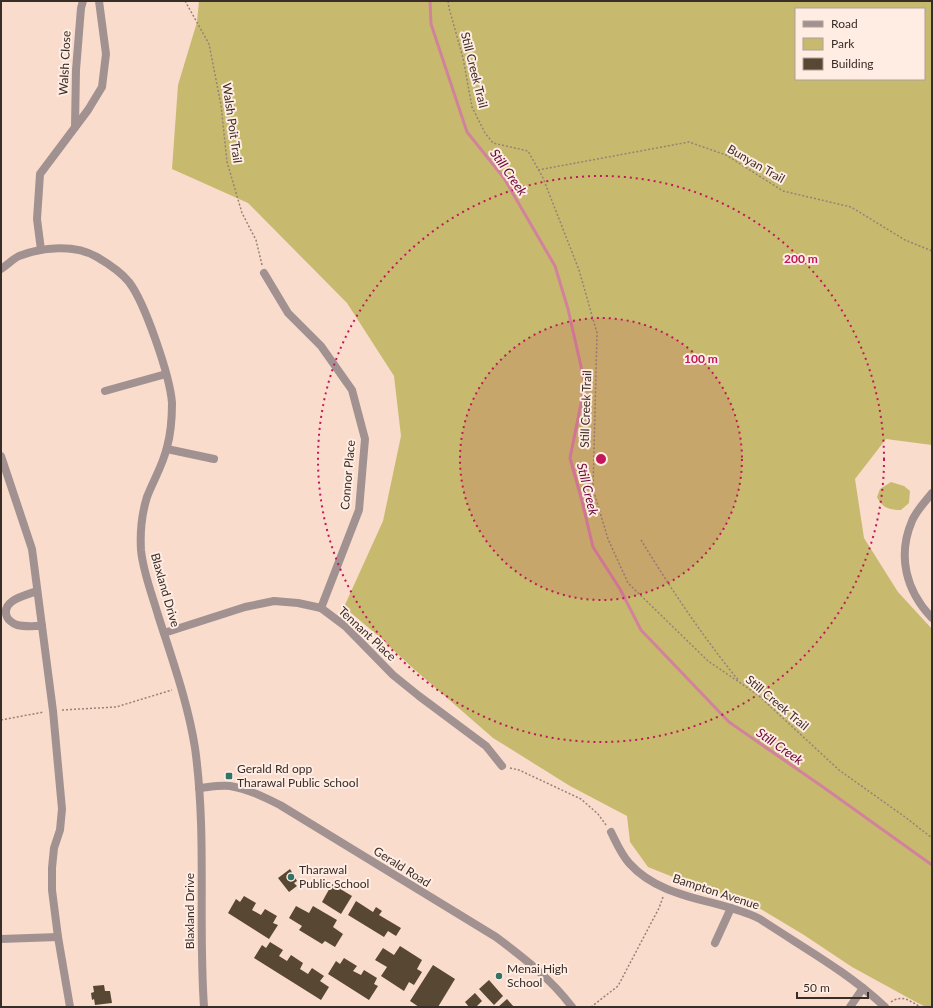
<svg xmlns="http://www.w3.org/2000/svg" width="933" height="1008" viewBox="0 0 933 1008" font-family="Lato,sans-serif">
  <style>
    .green { fill: #c7ba6e; fill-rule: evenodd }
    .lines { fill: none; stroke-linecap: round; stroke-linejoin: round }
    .stream { stroke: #d2829d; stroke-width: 3 }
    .building { fill: #584833 }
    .path { stroke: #968277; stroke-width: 1.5; stroke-dasharray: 2 2; stroke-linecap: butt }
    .minor { stroke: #a19291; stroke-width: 8 }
    .ring { fill: none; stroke: #c2185b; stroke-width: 2; stroke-dasharray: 2 4 }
    .poi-dot { fill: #327465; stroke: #ffece3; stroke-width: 1.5 }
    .labels { text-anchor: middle; stroke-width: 4; stroke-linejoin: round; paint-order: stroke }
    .street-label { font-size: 12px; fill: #392d27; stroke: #ffece3 }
    .poi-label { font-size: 12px; fill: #392d27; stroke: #ffece3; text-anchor: start }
    .water-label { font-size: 13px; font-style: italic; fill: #690638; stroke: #ffece3 }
    .centre { fill: #c2185b; stroke: #ffece3; stroke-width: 2 }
    .ring-label { font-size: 12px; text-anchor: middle; font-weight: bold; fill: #c2185b; stroke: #ffece3; stroke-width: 4; stroke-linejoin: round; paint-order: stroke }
  </style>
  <rect width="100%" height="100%" fill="#fadccc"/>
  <g class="green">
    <path d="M199,1H932V445L886,439L855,479L864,538L898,592L932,629V1007H926L916,1002L852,967L804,935L754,905L688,883L648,867L630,842L627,816L570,786L493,738L415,670L376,634L344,607L383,521L401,436L394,376L347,303L248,203L172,169L178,85L197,22ZM796,9H924V79H796Z"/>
    <path d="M891,482L904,486L910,491L909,503L901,510C890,510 882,508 877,497L880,489Z"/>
  </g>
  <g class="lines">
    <path class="stream" d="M430,1L431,24L467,132L504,178L555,266L568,309L585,384L570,458L582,501L593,547L620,589L641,630L729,722L823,787L932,865"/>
  </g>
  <g class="building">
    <path d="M290,869L297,881L294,883L297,886L289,892L278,878Z"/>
    <path d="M332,884L352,896L341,914L322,902Z"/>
    <path d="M244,896L256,903L252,910L261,915L265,909L277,916L273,923L278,925L269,939L228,913L236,899L240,902Z"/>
    <path d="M356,901L373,912L376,907L382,911L379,915L401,928L396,936L388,931L384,937L348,915Z"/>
    <path d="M296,906L309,913L313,906L337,920L333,927L343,934L335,947L325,941L322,944L299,930L302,926L289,918Z"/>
    <path d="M270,942L283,950L279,956L287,961L291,955L303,963L300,969L308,974L312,968L324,976L320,981L329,987L321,1000L254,958L262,945L266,948Z"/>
    <path d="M400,946L422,960L417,969L422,972L414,985L409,982L404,991L381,976L387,967L375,960L383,948L394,955Z"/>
    <path d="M344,958L357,966L353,971L361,975L364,970L377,978L374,984L378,986L369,1000L328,974L336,961L340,964Z"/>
    <path d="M433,965L455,979L438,1007H419L410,1001Z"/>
    <path d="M489,980L503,996L494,1005L479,989Z"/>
    <path d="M104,985L105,991H110L112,1003L95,1005L94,999L92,1000L91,993L94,992L93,986Z"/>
    <path d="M475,993L482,1001L476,1007H469L465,1002Z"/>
    <path d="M507,999L514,1007H498Z"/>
  </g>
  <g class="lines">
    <g class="path">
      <path d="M185,1L209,44L221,105L227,162L242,213L256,240L262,265"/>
      <path d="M448,1L449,8L463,58L472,107L485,133L493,143L528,151L543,178L579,270L597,333L593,489L608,539L628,583L708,661L758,695L839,770L905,817L932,838"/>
      <path d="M538,170L689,142L726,155L783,191L851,207L905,240L932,251"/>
      <path d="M641,540C671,589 703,637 739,681"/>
      <path d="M62,710L116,707L172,690"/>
      <path d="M1,720L44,712"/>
      <path d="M510,768L519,770L581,799L598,814L606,825"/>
      <path d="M891,1002C903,994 909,1001 921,1007"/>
      <path d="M591,1007L618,986L659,908L663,897"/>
    </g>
    <g class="minor">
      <path d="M75,127L76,70L81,8L83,1"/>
      <path d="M41,250L37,219L40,174L88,110L102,87L106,54L99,1"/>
      <path d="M1,269C7,265 13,259 19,256C42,247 75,244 97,257C109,264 120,271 129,282C145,303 170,376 172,403C172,418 171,433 167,447C163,465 153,481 147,497C142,513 140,533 141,550C143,572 152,594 158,615C172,659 188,703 195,748C207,834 198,921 204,1007"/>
      <path d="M264,273L288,313L321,346L352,390L365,439L359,510L321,608"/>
      <path d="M105,391L166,374"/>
      <path d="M167,449L214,459"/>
      <path d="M1,456L32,549L53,711L62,809L60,830L54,848L52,868V890L58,937L70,1007"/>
      <path d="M932,493C925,502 916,511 912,521C897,556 906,591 932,618"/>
      <path d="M37,591C27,595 0,600 7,617C9,621 12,623 17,625C25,627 34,626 42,626"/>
      <path d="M164,633L245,607L274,601L298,603L321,608L345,626L393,675L419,696L486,746L502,766"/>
      <path d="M199,788C209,787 220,785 230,786C248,789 264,797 280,805L496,937C524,958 551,979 572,1007"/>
      <path d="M611,832C616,842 621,854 629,863C663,901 718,898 760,919C802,947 848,972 885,1007"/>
      <path d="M1,939L58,937"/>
      <path d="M715,943L731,908"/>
      <path d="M850,1007L863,988"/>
    </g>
  </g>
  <circle cx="601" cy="459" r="141" fill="#c2185b" fill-opacity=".12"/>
  <g class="ring">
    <circle cx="601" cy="459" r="141"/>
    <circle cx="601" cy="459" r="283"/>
  </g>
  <g class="poi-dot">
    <rect x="225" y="772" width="8" height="8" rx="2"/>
    <circle cx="291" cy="877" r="4"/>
    <circle cx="499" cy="976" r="4"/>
  </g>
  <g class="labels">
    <g class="street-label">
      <text transform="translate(65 63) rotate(-87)" y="4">Walsh Close</text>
      <text transform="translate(474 70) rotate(76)" y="4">Still Creek Trail</text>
      <text transform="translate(232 123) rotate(82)" y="4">Walsh Poit Trail</text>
      <text transform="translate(756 164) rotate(30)" y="4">Bunyan Trail</text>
      <text transform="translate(586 409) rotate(-88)" y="4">Still Creek Trail</text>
      <text transform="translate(348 475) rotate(-85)" y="4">Connor Place</text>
      <text transform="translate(165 590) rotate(74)" y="4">Blaxland Drive</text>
      <text transform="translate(367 634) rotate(43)" y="4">Tennant Place</text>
      <text transform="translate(777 703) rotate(40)" y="4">Still Creek Trail</text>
      <text transform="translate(402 867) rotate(32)" y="4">Gerald Road</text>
      <text transform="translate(716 892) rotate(18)" y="4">Bampton Avenue</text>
      <text transform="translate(190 911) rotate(-90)" y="4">Blaxland Drive</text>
    </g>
    <g class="poi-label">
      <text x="237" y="773">Gerald Rd opp<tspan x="237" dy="14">Tharawal Public School</tspan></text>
      <text x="299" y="874">Tharawal<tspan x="299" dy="14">Public School</tspan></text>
      <text x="507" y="973">Menai High<tspan x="507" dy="14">School</tspan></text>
    </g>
    <g class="water-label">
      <text transform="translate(509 172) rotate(55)" y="5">Still Creek</text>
      <text transform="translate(588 489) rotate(76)" y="5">Still Creek</text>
      <text transform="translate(780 746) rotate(35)" y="5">Still Creek</text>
    </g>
  </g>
  <circle cx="601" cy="459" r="6" class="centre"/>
  <g class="ring-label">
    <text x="801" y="263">200 m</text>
    <text x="701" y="363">100 m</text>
  </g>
  <rect width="933" height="1008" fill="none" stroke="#392d27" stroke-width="4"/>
  <rect x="795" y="8" width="130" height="72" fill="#ffece3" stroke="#b0a098"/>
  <rect x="803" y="21" width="20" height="6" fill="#a19291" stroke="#b0a098"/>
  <text x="831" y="28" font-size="12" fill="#392d27">Road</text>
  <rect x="803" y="38" width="20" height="12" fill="#c7ba6e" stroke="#b0a098"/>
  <text x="831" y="48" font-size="12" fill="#392d27">Park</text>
  <rect x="803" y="58" width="20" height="12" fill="#584833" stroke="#b0a098"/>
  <text x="831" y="68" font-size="12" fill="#392d27">Building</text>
  <path d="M797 992v6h71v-6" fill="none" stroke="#392d27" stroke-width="2"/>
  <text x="803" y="992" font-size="12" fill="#392d27" stroke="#ffece3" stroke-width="3" paint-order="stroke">50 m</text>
</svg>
